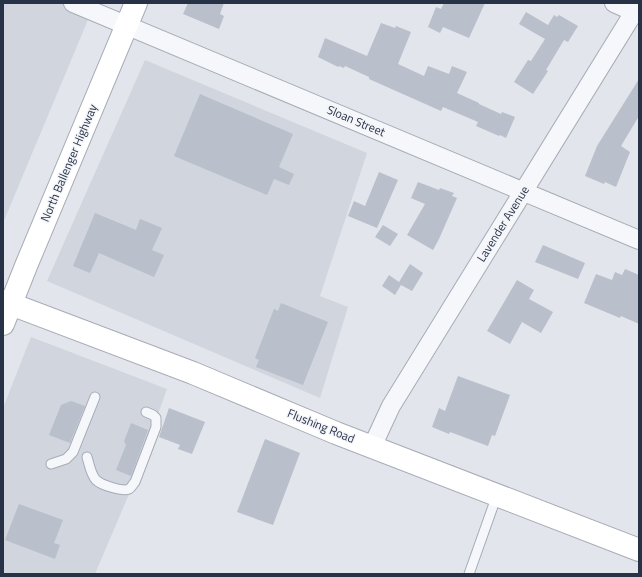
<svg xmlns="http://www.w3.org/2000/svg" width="642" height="577" viewBox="0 0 642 577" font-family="'Titillium Web',sans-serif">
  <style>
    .built { fill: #d0d5de }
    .building { fill: #b9bfcb }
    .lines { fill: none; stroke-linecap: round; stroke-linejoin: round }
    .lane-casing { stroke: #a6acb7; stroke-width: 11 }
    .street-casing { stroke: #a6acb7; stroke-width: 20 }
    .secondary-casing { stroke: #a6acb7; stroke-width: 24 }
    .lane { stroke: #f6f7fa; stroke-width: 9 }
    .street { stroke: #f6f7fa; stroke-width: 18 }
    .secondary { stroke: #fff; stroke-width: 22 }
    .labels { text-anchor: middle; stroke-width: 3; stroke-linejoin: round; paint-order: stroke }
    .street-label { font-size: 12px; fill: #283247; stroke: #f3f5f9 }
  </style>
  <rect width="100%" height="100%" fill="#e2e6ec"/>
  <g class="built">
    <path d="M3,3H95L3,223Z"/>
    <path d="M145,60L367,153L320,296L348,307L320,398L47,281Z"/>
    <path d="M31,337L167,389L132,487L95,574H3V408Z"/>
  </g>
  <g class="building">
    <path d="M188,3H224L220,14L224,16L219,29L183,14Z"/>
    <path d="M444,3H485L469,38L443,27L440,33L428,27L436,7L441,9Z"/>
    <path d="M526,12L548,25L554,15L557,17L559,15L578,26L568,42L564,40L546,70L548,71L533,94L514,82L528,60L531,61L545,39L519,24Z"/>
    <path d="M381,23L395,28L396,26L411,32L398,64L424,76L428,66L449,74L452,66L467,72L457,93L479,103V104L501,114L502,112L515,117L506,138L500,135L499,136L476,126L478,122L443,107L441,111L369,79V77L345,66L344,68L339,66L338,67L318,57L325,38L367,56Z"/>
    <path d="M639,79V116L621,146L630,152L616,187L605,182L604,184L585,176L597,146Z"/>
    <path d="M200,94L293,134L279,167L294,174L289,185L274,179L267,195L174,156Z"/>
    <path d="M379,172L398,180L377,228L348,216L354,201L365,206Z"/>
    <path d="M418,182L439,190L440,188L454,193L452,196L457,198L439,239L433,250L407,235L425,204L411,198Z"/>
    <path d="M95,213L136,230L140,219L162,228L152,250L164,255L154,277L99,253L90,273L73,266Z"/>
    <path d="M383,225L398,234L390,246L375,237Z"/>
    <path d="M543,245L585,263L578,279L535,262Z"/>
    <path d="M410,264L423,273L412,291L401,285L395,295L382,286L389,275L399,282Z"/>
    <path d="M625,269L639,275V324L621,316L620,318L584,303L596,274L612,280L615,272L622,275Z"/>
    <path d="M517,280L534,290L529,299L553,312L541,333L522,322L510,344L487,331Z"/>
    <path d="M281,303L328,322L303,385L256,367L259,360L255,358L274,309L278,311Z"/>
    <path d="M458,376L510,395L495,436L492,435L488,446L450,432L449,434L432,427L439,408L445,411Z"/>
    <path d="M71,401L85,406L70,443L49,435L61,405Z"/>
    <path d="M169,408L205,422L192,454L178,449L180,445L159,437Z"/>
    <path d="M131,423L148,430L131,476L116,470L126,445L124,441Z"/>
    <path d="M265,439L300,453L273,525L237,512Z"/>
    <path d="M19,504L63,520L54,543L60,545L55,559L5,540Z"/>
  </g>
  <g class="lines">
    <defs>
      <g id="lane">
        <path d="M87,457C89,464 91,475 96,480C101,485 123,492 129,489C132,487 133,484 135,482L156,427V418L153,415L146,412"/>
        <path d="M51,464L66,459L73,452L95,397"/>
        <path d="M469,574L497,495"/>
      </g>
      <g id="street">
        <path d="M73,3L639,240"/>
        <path d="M614,3L639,14"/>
        <path d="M372,447L391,406L639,4"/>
      </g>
      <g id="secondary">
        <path d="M3,301L193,373L336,433L639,550"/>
        <path d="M3,324L26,266L136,3"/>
      </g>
    </defs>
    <use href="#lane" class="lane-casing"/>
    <use href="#street" class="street-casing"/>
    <use href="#secondary" class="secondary-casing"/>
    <use href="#lane" class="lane"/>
    <use href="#street" class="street"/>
    <use href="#secondary" class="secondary"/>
  </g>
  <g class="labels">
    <g class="street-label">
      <text transform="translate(356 121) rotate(23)" y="4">Sloan Street</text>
      <text transform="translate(69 163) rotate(-67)" y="4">North Ballenger Highway</text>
      <text transform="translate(503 224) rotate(-58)" y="4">Lavender Avenue</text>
      <text transform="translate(321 426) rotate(22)" y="4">Flushing Road</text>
    </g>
  </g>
  <rect width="642" height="577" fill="none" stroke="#283247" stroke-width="8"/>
</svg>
